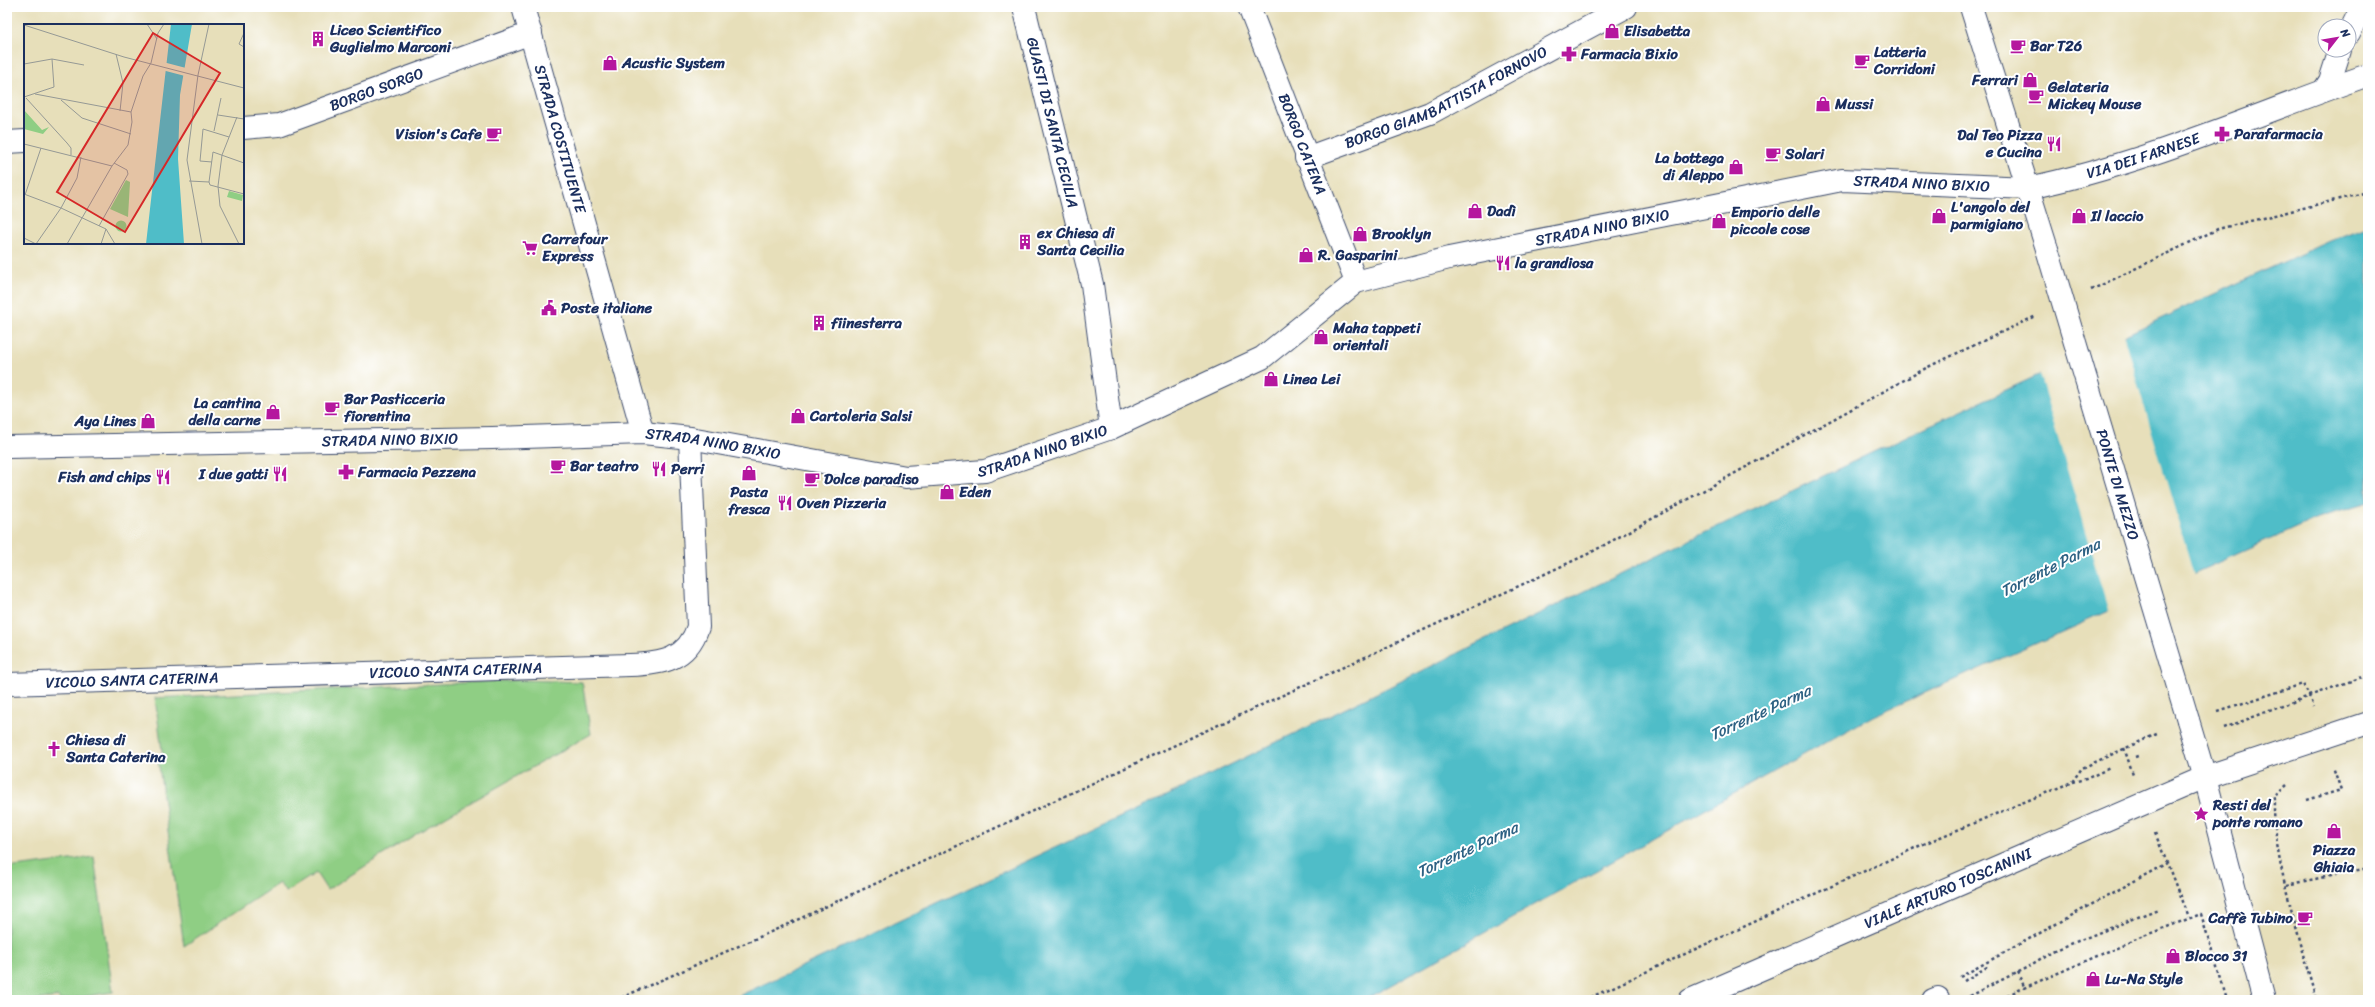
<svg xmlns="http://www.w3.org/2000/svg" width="2375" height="1007" viewBox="0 0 2375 1007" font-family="Sriracha,sans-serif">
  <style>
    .green { fill: #8fce84; stroke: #557e71 }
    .water { fill: #4fbdc8; stroke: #357693 }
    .pier { fill: #e7dfba }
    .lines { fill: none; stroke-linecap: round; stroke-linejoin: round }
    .street-casing { stroke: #3a496c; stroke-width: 24 }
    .path { stroke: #3a496c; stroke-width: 2.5; stroke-dasharray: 3 3; stroke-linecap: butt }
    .street { stroke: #fff; stroke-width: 22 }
    .street-bridge-casing { stroke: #3a496c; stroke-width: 24; stroke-linecap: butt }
    .street-bridge { stroke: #fff; stroke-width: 22 }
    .labels { text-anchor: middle; stroke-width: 4; stroke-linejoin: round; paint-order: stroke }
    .poi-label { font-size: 15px; font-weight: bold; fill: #1b2f5e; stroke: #fff; text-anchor: start }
    .street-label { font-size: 15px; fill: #1b2f5e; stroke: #fff }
    .water-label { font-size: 16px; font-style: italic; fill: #2d6183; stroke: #fff }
    .inset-road { fill: none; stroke: #959995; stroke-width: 1 }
    .view { fill: #d62828; fill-opacity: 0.15; stroke: #d62828; stroke-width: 2 }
    .inset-edge { fill: none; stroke: #1b2f5e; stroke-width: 2 }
  </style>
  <rect width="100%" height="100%" fill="#fff"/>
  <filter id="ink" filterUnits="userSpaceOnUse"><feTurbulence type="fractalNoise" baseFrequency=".025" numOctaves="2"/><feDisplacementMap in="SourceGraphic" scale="8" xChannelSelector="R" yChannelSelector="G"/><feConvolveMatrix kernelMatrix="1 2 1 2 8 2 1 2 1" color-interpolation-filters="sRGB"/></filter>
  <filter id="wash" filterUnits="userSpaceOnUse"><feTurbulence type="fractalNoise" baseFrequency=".012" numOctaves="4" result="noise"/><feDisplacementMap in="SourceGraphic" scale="16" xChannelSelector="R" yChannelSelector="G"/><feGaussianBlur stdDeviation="0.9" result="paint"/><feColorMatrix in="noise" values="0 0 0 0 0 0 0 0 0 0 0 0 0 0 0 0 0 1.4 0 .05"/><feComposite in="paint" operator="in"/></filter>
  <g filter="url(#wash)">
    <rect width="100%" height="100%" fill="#e7dfba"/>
    <g class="green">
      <path d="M522,680L582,682L591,734L429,826L327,890L316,873L286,892L279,883L184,946L158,759L163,758L155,698Z"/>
      <path d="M94,857L113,992L62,1000H59L58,997L35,1000H7V868Z"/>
    </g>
    <path class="water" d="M2368,226V503L2318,518L1873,716L1364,1000H730L1191,784L1675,547L1915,432L2329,241Z"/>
    <path class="pier" d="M2123,334L2194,575L2109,613L2039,373Z"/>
  </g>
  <g filter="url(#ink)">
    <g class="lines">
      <defs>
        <g id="street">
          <path id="s1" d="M523,7L643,433"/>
          <path id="s2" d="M1024,7L1092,284L1111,428"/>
          <path id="s3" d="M1249,7L1356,282"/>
          <path d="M1971,7L2047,249"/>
          <path d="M2349,33L2362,7"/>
          <path d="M2324,90L2330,81L2340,50"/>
          <path id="s4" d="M243,128L279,125L531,33"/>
          <path d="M7,142L25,141"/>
          <path id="s5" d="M1306,158L1430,113L1626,7"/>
          <path id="s6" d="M7,447L492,438L643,433L690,438L906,477L985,471L1111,428L1262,358L1356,282L1449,258L1842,180L2028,188C2145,164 2256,114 2368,75"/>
          <path id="s7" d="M7,684L630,665C662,664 687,660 698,627L690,438"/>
          <path d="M2188,720L2205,777L2264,1000"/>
          <path id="s8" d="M1690,1000L2205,777L2368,723"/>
          <path d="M1933,1000L1938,998"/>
        </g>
      </defs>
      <use href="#street" class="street-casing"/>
      <g class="path">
        <path d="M2091,290L2218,229L2368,192"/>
        <path d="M2218,711L2303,684L2309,696L2368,675"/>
        <path d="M2224,728L2309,696L2313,707"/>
        <path d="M2124,748L2133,774"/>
        <path d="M2135,757L2138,756"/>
        <path d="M2072,782L2086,779L2110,768"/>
        <path d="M2287,784L2274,796C2272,860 2300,937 2317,1000"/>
        <path d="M2307,800L2341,790L2333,767"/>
        <path d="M2155,833L2167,863"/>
        <path d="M2286,885L2368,868"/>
        <path d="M2017,972L2025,988"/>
        <path d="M1960,977L2167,863L2188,917"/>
        <path d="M1964,981L1987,967"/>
        <path d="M1969,996L2026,968L2053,951L2158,909"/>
        <path d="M616,1000L773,931L1588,554L1928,367L2036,316"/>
        <path d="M1585,1000L1919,846L2072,782L2082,768L2159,733"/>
        <path d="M1996,1000L2141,937L2201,914L2227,1000"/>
      </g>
      <use href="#street" class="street"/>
      <defs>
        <g id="street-bridge">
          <path id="s9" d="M2047,249L2188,720"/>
        </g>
      </defs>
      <use href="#street-bridge" class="street-bridge-casing"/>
      <use href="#street-bridge" class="street-bridge"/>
    </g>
  </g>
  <defs>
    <symbol id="shop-bare" viewBox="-9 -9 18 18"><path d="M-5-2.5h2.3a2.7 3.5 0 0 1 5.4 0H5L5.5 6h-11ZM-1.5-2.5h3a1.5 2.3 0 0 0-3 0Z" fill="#b5179e" stroke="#fff" stroke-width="2.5" paint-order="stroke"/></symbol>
    <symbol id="building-bare" viewBox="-9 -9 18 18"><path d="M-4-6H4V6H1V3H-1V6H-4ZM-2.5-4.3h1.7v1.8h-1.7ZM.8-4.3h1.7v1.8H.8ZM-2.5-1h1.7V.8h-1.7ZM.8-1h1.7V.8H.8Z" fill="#b5179e" stroke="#fff" stroke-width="2.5" paint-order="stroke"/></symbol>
    <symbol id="cafe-bare" viewBox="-9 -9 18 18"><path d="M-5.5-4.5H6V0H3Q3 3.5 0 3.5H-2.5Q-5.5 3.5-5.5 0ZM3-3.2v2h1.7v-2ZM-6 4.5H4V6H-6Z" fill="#b5179e" stroke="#fff" stroke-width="2.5" paint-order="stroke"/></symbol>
    <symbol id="pharmacy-bare" viewBox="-9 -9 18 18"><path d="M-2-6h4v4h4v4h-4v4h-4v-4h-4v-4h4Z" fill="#b5179e" stroke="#fff" stroke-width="2.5" paint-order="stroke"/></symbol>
    <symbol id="restaurant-bare" viewBox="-9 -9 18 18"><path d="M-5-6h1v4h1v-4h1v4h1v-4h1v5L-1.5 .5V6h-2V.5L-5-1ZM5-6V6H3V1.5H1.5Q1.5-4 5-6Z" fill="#b5179e" stroke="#fff" stroke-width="2.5" paint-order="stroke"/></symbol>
    <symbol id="supermarket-bare" viewBox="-9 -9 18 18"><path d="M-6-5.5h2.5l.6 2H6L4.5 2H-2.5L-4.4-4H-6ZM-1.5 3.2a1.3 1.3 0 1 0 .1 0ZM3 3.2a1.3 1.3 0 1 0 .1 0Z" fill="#b5179e" stroke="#fff" stroke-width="2.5" paint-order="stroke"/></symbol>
    <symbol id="civic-bare" viewBox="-9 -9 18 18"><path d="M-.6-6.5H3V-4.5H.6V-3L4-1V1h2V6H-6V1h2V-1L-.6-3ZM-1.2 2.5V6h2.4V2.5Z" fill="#b5179e" stroke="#fff" stroke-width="2.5" paint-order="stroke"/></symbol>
    <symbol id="church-bare" viewBox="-9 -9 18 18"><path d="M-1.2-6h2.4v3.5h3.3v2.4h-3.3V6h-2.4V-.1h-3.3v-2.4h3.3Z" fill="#b5179e" stroke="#fff" stroke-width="2.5" paint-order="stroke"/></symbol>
    <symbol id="sight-bare" viewBox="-9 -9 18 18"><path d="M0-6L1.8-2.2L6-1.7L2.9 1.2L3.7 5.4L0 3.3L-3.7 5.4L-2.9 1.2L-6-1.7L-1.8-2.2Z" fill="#b5179e" stroke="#fff" stroke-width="2.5" paint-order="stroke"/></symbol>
  </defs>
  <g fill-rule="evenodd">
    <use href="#shop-bare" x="1601" y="20" width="22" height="22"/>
    <use href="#building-bare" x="307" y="28" width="22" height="22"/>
    <use href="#cafe-bare" x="2007" y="35" width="22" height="22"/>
    <use href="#pharmacy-bare" x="1558" y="43" width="22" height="22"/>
    <use href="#cafe-bare" x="1851" y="50" width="22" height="22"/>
    <use href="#shop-bare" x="599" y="52" width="22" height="22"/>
    <use href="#shop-bare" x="2019" y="69" width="22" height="22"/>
    <use href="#cafe-bare" x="2025" y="85" width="22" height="22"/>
    <use href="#shop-bare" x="1812" y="93" width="22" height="22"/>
    <use href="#cafe-bare" x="483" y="123" width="22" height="22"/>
    <use href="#pharmacy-bare" x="2211" y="123" width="22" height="22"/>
    <use href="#restaurant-bare" x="2043" y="133" width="22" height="22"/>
    <use href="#cafe-bare" x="1762" y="143" width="22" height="22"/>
    <use href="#shop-bare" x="1725" y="156" width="22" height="22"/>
    <use href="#shop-bare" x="1464" y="200" width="22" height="22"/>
    <use href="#shop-bare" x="1928" y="205" width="22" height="22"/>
    <use href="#shop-bare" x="2068" y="205" width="22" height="22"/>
    <use href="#shop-bare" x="1708" y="210" width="22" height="22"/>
    <use href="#shop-bare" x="1349" y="223" width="22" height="22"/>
    <use href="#building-bare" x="1014" y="231" width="22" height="22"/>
    <use href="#supermarket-bare" x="519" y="237" width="22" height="22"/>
    <use href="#shop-bare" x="1295" y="244" width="22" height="22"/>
    <use href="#restaurant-bare" x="1492" y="252" width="22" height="22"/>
    <use href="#civic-bare" x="538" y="297" width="22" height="22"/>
    <use href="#building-bare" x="808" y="312" width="22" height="22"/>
    <use href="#shop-bare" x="1310" y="326" width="22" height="22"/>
    <use href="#shop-bare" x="1260" y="368" width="22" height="22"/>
    <use href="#cafe-bare" x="321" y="397" width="22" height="22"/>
    <use href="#shop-bare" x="262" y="401" width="22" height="22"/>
    <use href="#shop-bare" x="787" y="405" width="22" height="22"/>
    <use href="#shop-bare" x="137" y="410" width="22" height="22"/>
    <use href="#cafe-bare" x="547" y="455" width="22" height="22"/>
    <use href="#restaurant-bare" x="648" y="458" width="22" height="22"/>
    <use href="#pharmacy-bare" x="335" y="461" width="22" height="22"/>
    <use href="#shop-bare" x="738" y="462" width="22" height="22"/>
    <use href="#restaurant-bare" x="269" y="463" width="22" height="22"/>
    <use href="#restaurant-bare" x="152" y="466" width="22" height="22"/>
    <use href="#cafe-bare" x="801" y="468" width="22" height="22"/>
    <use href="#shop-bare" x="936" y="481" width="22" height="22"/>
    <use href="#restaurant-bare" x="774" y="492" width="22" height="22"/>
    <use href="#church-bare" x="43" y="738" width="22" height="22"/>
    <use href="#sight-bare" x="2190" y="803" width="22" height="22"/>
    <use href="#shop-bare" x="2323" y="820" width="22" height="22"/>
    <use href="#cafe-bare" x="2294" y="907" width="22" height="22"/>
    <use href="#shop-bare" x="2162" y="945" width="22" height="22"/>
    <use href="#shop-bare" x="2082" y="968" width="22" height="22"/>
  </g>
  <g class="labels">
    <g class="poi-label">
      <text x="330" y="35">Liceo Scientifico<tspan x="330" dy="17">Guglielmo Marconi</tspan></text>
      <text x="1624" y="36">Elisabetta</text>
      <text x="2030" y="51">Bar T26</text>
      <text x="1874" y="57">Latteria<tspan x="1874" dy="17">Corridoni</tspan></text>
      <text x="1581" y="59">Farmacia Bixio</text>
      <text x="622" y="68">Acustic System</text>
      <text x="2018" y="85" text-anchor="end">Ferrari</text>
      <text x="2048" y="92">Gelateria<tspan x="2048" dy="17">Mickey Mouse</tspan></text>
      <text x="1835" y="109">Mussi</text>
      <text x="482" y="139" text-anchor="end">Vision's Cafe</text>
      <text x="2234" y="139">Parafarmacia</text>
      <text x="2042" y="140" text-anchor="end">Dal Teo Pizza<tspan x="2042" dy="17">e Cucina</tspan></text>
      <text x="1785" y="159">Solari</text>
      <text x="1724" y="163" text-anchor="end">La bottega<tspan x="1724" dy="17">di Aleppo</tspan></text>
      <text x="1951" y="212">L'angolo del<tspan x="1951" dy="17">parmigiano</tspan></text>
      <text x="1487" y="216">Dadì</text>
      <text x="1731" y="217">Emporio delle<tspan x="1731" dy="17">piccole cose</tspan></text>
      <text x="2091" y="221">Il laccio</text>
      <text x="1037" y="238">ex Chiesa di<tspan x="1037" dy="17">Santa Cecilia</tspan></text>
      <text x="1372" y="239">Brooklyn</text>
      <text x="542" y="244">Carrefour<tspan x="542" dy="17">Express</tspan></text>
      <text x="1318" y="260">R. Gasparini</text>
      <text x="1515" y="268">la grandiosa</text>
      <text x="561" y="313">Poste italiane</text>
      <text x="831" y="328">fiinesterra</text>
      <text x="1333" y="333">Maha tappeti<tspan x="1333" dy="17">orientali</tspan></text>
      <text x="1283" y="384">Linea Lei</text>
      <text x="344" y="404">Bar Pasticceria<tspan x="344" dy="17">fiorentina</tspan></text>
      <text x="261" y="408" text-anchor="end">La cantina<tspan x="261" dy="17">della carne</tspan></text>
      <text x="810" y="421">Cartoleria Salsi</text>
      <text x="136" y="426" text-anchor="end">Aya Lines</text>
      <text x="570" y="471">Bar teatro</text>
      <text x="671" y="474">Perri</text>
      <text x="358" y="477">Farmacia Pezzena</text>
      <text x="268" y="479" text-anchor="end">I due gatti</text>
      <text x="151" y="482" text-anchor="end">Fish and chips</text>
      <text x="824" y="484">Dolce paradiso</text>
      <text x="749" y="497" text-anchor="middle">Pasta<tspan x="749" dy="17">fresca</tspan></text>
      <text x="959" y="497">Eden</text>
      <text x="797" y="508">Oven Pizzeria</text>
      <text x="66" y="745">Chiesa di<tspan x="66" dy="17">Santa Caterina</tspan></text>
      <text x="2213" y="810">Resti del<tspan x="2213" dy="17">ponte romano</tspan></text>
      <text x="2334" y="855" text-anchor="middle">Piazza<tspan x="2334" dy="17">Ghiaia</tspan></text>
      <text x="2293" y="923" text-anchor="end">Caffè Tubino</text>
      <text x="2185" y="961">Blocco 31</text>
      <text x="2105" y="984">Lu-Na Style</text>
    </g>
    <g class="street-label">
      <text dy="5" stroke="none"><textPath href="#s4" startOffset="140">BORGO SORGO</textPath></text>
      <text dy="5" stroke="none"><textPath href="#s5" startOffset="153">BORGO GIAMBATTISTA FORNOVO</textPath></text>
      <text dy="5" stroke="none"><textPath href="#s2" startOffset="119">GUASTI DI SANTA CECILIA</textPath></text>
      <text dy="5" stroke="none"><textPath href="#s1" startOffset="137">STRADA COSTITUENTE</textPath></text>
      <text dy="5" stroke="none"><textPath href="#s3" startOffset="147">BORGO CATENA</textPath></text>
      <text dy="5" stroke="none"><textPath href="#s6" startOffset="2205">VIA DEI FARNESE</textPath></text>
      <text dy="5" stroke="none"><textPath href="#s6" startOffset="1979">STRADA NINO BIXIO</textPath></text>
      <text dy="5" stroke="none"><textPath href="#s6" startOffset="1655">STRADA NINO BIXIO</textPath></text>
      <text dy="5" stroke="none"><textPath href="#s6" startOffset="383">STRADA NINO BIXIO</textPath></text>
      <text dy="5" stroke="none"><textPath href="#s6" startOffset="707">STRADA NINO BIXIO</textPath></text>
      <text dy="5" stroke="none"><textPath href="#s6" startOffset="1043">STRADA NINO BIXIO</textPath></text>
      <text dy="5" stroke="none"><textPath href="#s9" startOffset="246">PONTE DI MEZZO</textPath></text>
      <text dy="5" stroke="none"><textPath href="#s7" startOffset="449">VICOLO SANTA CATERINA</textPath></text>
      <text dy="5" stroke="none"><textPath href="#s7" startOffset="125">VICOLO SANTA CATERINA</textPath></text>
      <text dy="5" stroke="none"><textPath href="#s8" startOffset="281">VIALE ARTURO TOSCANINI</textPath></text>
    </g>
    <g class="water-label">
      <text transform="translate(2050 567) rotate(-27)" y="6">Torrente Parma</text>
      <text transform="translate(1760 712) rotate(-25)" y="6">Torrente Parma</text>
      <text transform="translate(1467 849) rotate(-25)" y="6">Torrente Parma</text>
    </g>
  </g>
  <g transform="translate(24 24)">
    <rect width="220" height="220" fill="#e7dfba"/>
    <path d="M0,86L18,106L25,103L19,110L0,105ZM102,156L106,158L104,193L86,185ZM205,167L219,171L218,177L203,173ZM91.5 202a5.5 5.5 0 1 1 11 0a5.5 5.5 0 1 1-11 0Z" fill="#8fce84"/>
    <path d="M147,0H168L156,71L154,135L160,220H122Z" fill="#4fbdc8"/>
    <path d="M139,38L162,44L161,52L138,46Z" fill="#e7dfba"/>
    <path class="inset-road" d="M123,0L133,15M0,1L100,33L220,64M220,9L215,20L220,23M92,30L99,59L96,87M0,40L28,35L60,41M11,70L107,88M0,73L30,63L28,35M2,74L43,119L47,124V131M37,76L58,94L107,110M194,91L220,95M213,93L198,131L194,162L196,182L215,220M190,107L197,74M0,120L88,142M188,138L176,137L179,105L205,113M165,157L185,158M185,158L189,128L220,139M185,158L186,161L220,170M0,170L37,184L82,205M1,171L17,124M75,202L104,150L103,146L90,139M82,205L91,220M0,214L12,220M12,220L37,184L53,154L57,133M43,220L88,142L104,121L108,98L107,88L119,52L127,39L134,9L140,0M77,220L82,205M178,220L163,136L174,51L185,0"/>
    <path class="view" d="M129,9L196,49L101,208L33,168Z"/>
    <rect width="220" height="220" class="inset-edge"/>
  </g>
  <rect width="2375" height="1007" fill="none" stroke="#fff" stroke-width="24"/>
  <g transform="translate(2337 38) rotate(59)"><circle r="19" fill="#ffffff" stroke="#a4acbf"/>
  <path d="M0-3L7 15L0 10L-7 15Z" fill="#b5179e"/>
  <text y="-6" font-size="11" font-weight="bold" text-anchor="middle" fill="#1b2f5e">N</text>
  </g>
</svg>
